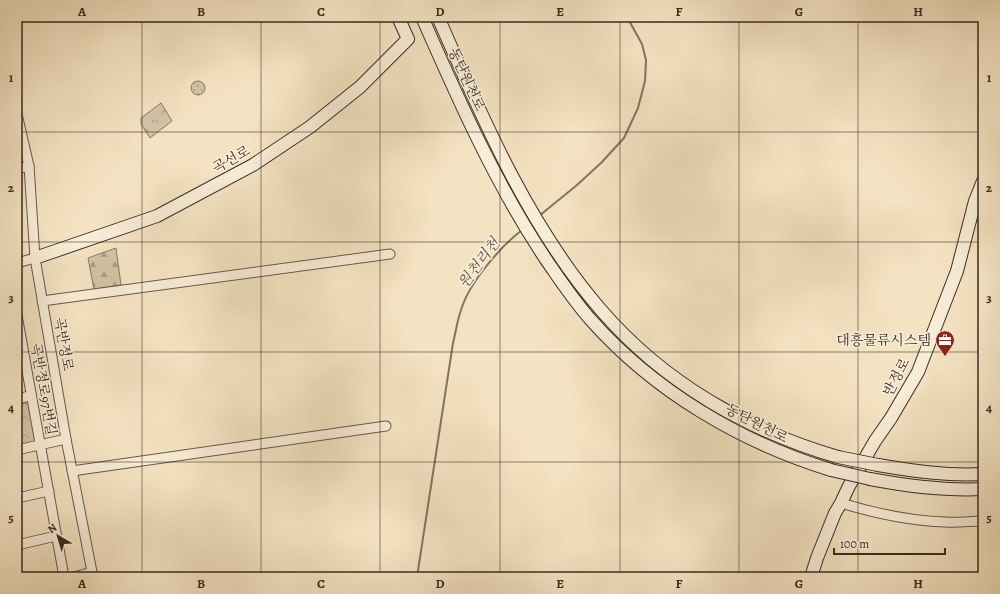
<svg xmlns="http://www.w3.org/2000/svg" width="1000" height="594" viewBox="0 0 1000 594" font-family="Alegreya,'Noto Serif KR',serif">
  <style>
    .grass { fill: url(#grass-dots); stroke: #867865 }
    .forest { fill: url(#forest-firs); stroke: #867865 }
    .park { fill: url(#park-crowns); stroke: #867865 }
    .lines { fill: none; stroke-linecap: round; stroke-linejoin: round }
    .stream { stroke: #837462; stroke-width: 2 }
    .street-casing { stroke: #68594b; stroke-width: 11 }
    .secondary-casing { stroke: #392b23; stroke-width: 14 }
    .street { stroke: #f8edd7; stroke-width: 9 }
    .secondary { stroke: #f8edd7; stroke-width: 12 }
    .secondary-bridge-casing { stroke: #392b23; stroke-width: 14; stroke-linecap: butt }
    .secondary-bridge { stroke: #f8edd7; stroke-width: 12 }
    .grid { fill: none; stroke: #392b23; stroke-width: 1; stroke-opacity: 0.55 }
    .labels { text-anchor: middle; stroke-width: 3; stroke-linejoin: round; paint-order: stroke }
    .street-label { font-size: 14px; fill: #392b23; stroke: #f8edd7 }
    .poi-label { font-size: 14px; fill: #392b23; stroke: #f8edd7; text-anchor: end }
    .water-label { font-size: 15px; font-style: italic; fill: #5e4f42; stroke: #f8edd7 }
    .neatline { fill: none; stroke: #392b23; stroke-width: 1.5 }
    .grid-label { font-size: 13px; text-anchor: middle; font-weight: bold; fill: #392b23 }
  </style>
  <defs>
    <pattern id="grass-dots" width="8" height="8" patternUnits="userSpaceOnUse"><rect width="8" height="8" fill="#d4c4a7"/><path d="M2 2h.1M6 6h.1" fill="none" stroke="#ad9f88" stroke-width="1.8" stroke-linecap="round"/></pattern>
    <pattern id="forest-firs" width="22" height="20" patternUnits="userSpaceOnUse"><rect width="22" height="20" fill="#d4c4a7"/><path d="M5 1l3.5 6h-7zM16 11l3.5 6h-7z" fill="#ad9f88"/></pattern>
    <pattern id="park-crowns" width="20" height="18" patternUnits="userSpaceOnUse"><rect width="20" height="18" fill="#d4c4a7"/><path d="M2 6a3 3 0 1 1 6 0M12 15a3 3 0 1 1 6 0" fill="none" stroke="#ad9f88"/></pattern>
  </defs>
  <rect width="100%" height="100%" fill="#f4e3c2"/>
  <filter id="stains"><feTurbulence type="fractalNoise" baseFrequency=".005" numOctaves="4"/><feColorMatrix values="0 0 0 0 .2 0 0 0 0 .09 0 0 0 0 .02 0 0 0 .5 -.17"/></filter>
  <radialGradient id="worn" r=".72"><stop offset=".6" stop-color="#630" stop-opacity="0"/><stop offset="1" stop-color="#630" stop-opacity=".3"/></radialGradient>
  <circle class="grass" cx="198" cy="88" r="7"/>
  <path class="forest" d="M116,248L121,285L94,289L88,258Z"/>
  <g class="park">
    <path d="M161,103L172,121L150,138L141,124V118Z"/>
    <path d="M25,403L29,405L37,441L17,450V405Z"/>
  </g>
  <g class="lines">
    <g class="stream">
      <path d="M539,216L577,185L601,163L624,138L638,108L645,81L646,60L642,44L627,17"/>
      <path d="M417,577L453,343C456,332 457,321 461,310C469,283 500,247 522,230"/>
    </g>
    <defs>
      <g id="street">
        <path d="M17,114L29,166L35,258L66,439L93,577"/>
        <path d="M17,169L29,166"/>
        <path d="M17,263L35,258"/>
        <path d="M42,301L390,254"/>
        <path d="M17,315L64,577"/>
        <path d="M17,400L31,395"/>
        <path d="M17,450L66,439"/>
        <path d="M72,471L386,426"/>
        <path d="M17,498L49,491"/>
        <path d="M841,503C874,513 911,521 945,522C958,523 971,521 983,521"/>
        <path d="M17,545L56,536"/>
        <path d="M74,577L92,572"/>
      </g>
      <g id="secondary">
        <path d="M422,17C459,101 496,185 547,261C561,281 574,301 591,320C654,391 740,442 831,470"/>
        <path d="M438,17C482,117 528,226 601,310C663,382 748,431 838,457"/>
        <path d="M35,258L157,216L253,165L310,127L360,87L408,39L398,17"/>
        <path d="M878,465C913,471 948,476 983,474"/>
        <path d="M870,479C907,486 945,491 983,489"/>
        <path d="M811,577L817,558L835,513L841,503L849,486L875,441L891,418L918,372L957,271L975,201L983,181"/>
      </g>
    </defs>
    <use href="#street" class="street-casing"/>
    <use href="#secondary" class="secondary-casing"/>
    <use href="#street" class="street"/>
    <use href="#secondary" class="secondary"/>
    <defs>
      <g id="secondary-bridge">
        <path d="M838,457L878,465"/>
        <path d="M831,470L870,479"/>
      </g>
    </defs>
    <use href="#secondary-bridge" class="secondary-bridge-casing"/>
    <use href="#secondary-bridge" class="secondary-bridge"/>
  </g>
  <path class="grid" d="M142,17V577M261,17V577M380,17V577M500,17V577M620,17V577M739,17V577M858,17V577M17,132H983M17,242H983M17,352H983M17,462H983"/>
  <defs>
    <symbol id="office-pin" viewBox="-11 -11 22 30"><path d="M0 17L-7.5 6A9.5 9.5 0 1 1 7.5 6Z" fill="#8f2418" stroke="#f8edd7"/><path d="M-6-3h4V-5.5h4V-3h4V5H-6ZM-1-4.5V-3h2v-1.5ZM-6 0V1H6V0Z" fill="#fff"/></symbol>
  </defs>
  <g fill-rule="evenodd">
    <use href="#office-pin" x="934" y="329" width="22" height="30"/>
  </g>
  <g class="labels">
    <g class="street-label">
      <text transform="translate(467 79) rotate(65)" y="5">동탄원천로</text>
      <text transform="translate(231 159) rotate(-29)" y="5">곡선로</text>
      <text transform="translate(64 344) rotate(80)" y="5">곡반정로</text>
      <text transform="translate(896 377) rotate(-62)" y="5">반정로</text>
      <text transform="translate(44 389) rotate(80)" y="5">곡반정로97번길</text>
      <text transform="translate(757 423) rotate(27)" y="5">동탄원천로</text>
    </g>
    <g class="poi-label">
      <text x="931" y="345">대흥물류시스템</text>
    </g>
    <g class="water-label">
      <text transform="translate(479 263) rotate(-53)" y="5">원천리천</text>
    </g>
  </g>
  <rect width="1000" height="594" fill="none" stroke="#f4e3c2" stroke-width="44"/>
  <g transform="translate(58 536) rotate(322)" stroke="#f8edd7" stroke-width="3" paint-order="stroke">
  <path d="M0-3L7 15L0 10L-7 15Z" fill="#392b23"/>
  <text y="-6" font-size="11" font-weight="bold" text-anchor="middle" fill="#392b23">N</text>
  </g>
  <path d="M834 548v6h111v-6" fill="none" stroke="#392b23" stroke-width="2"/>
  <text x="840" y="548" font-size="12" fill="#392b23" stroke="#f8edd7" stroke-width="3" paint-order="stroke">100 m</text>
  <rect x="22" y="22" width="956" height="550" class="neatline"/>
  <g class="grid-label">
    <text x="82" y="16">A</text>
    <text x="201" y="16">B</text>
    <text x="321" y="16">C</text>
    <text x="440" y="16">D</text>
    <text x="560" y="16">E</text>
    <text x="679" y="16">F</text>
    <text x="799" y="16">G</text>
    <text x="918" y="16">H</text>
    <text x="11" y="82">1</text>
    <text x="989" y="82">1</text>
    <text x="11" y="192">2</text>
    <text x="989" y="192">2</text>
    <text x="11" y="302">3</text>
    <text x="989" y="302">3</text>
    <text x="11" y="412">4</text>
    <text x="989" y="412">4</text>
    <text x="11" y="522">5</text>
    <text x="989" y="522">5</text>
    <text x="82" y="588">A</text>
    <text x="201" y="588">B</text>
    <text x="321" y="588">C</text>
    <text x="440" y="588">D</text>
    <text x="560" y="588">E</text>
    <text x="679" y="588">F</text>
    <text x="799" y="588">G</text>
    <text x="918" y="588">H</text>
  </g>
  <rect width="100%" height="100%" filter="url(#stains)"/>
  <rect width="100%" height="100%" fill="url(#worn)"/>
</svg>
